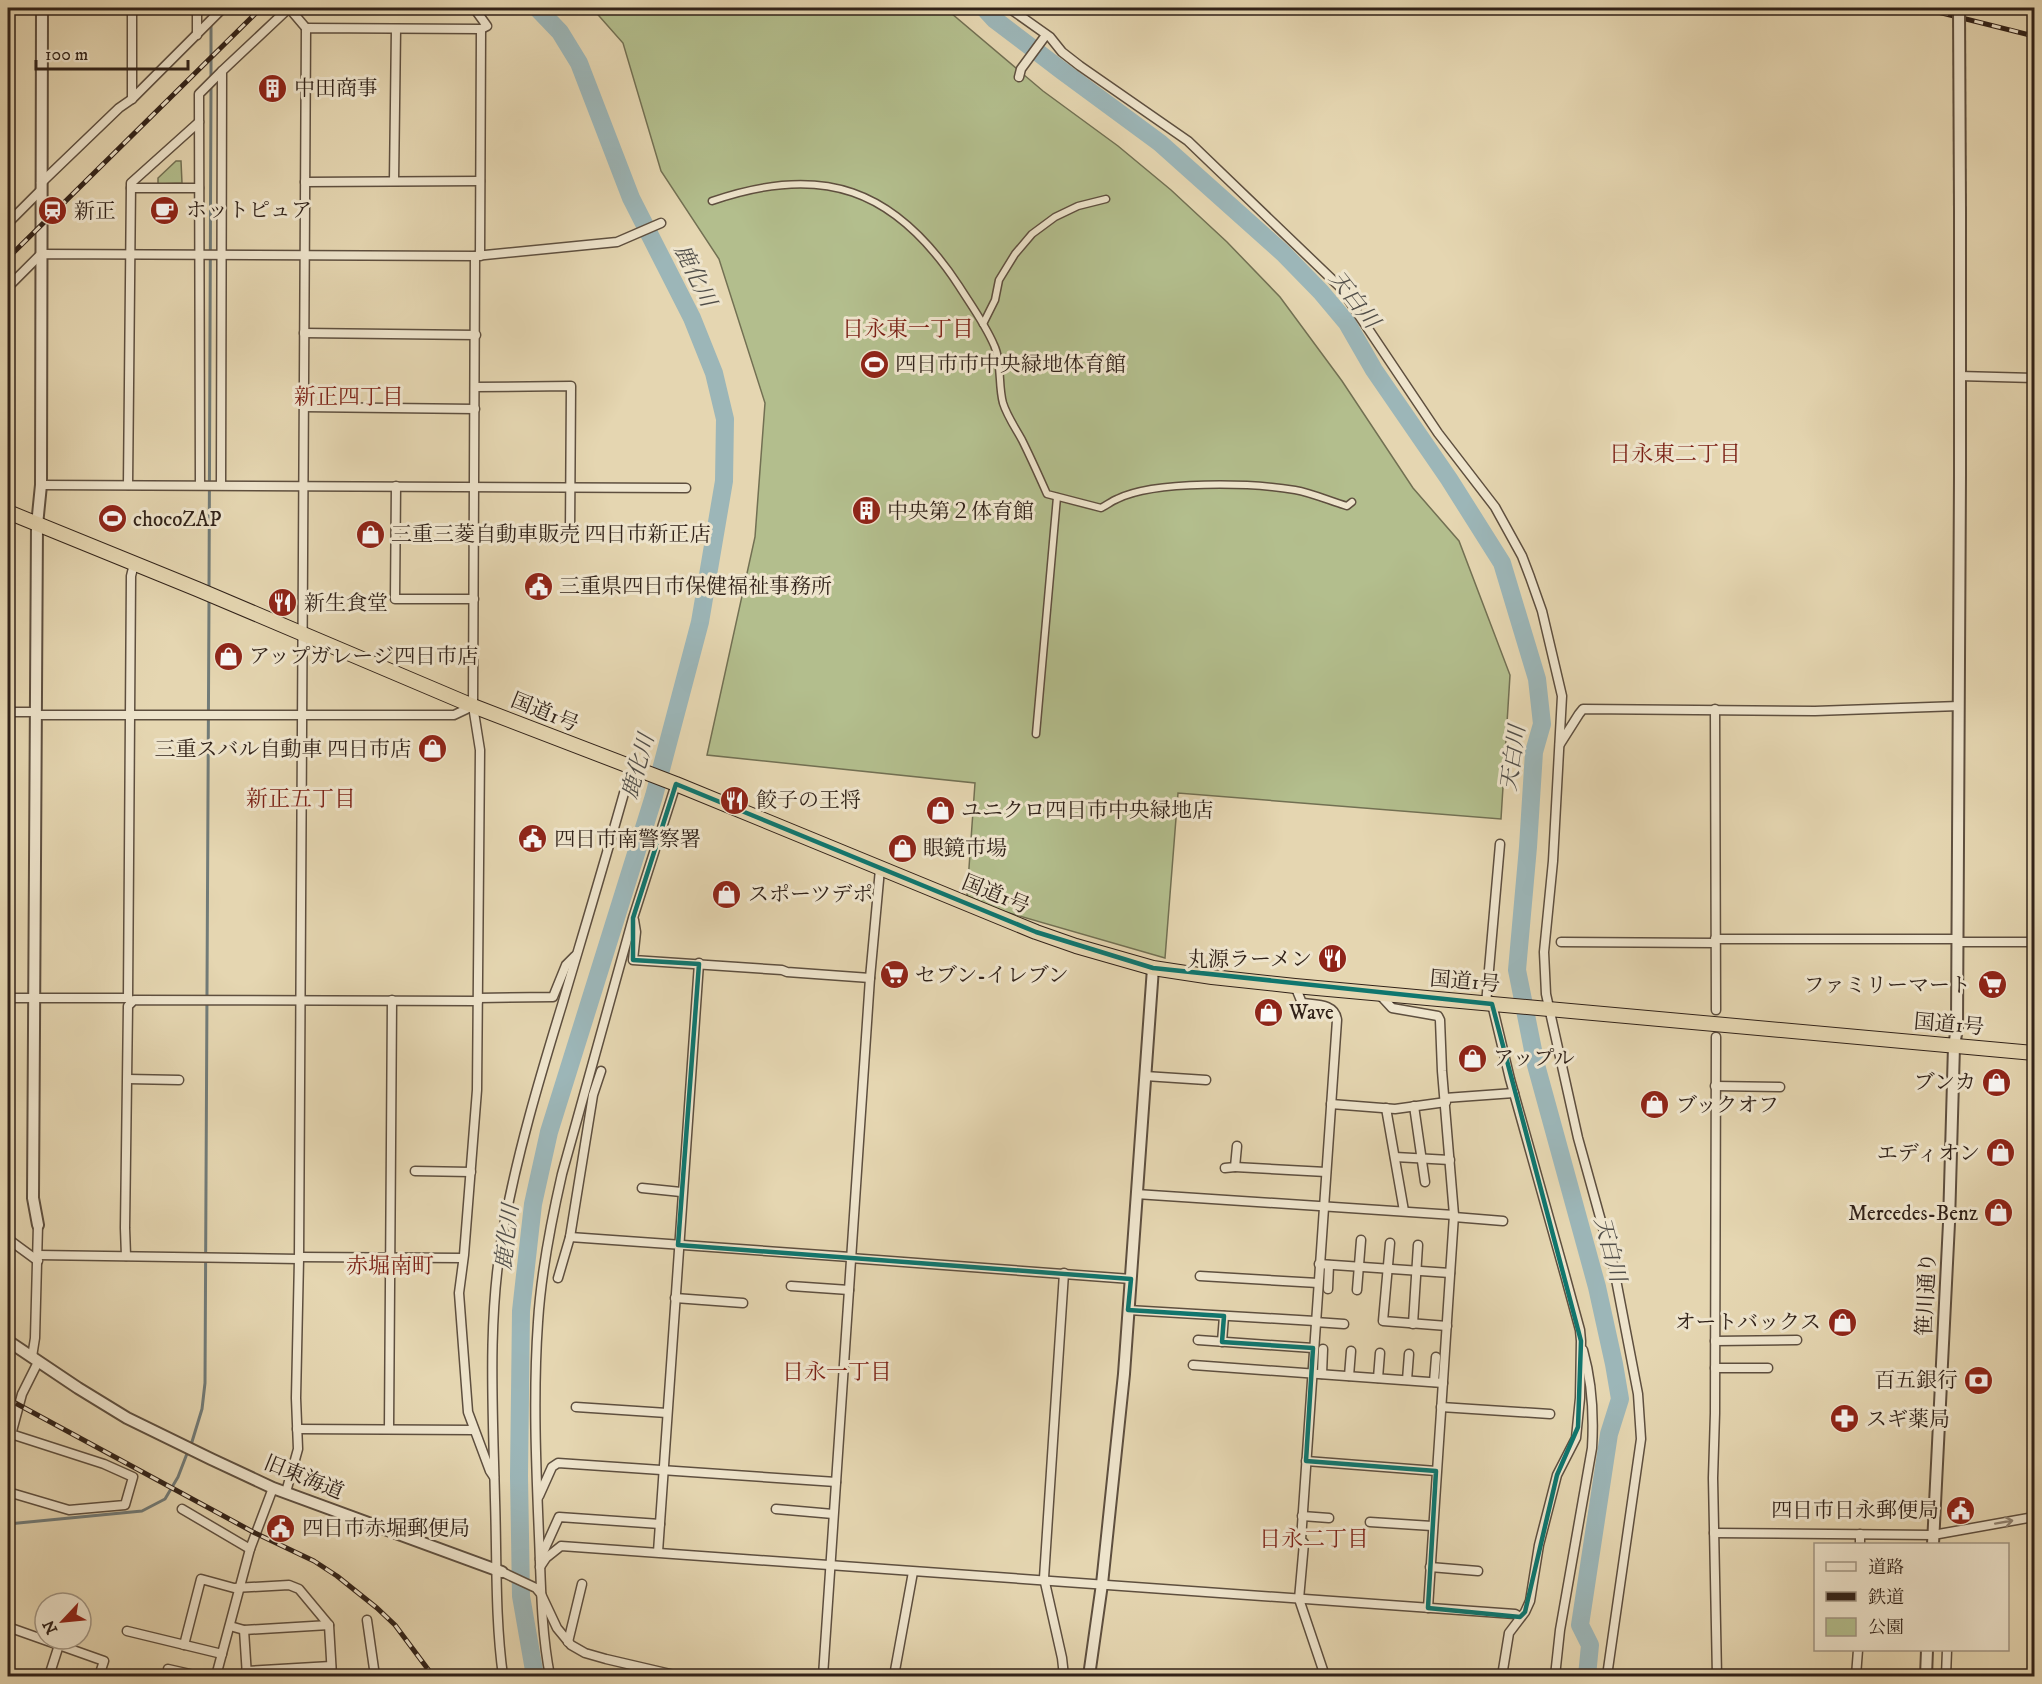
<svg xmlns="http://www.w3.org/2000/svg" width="2042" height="1684" viewBox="0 0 2042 1684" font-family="'IM FELL DW Pica','Noto Serif JP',serif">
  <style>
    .green { fill: #b3be8d; stroke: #727053; stroke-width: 1.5 }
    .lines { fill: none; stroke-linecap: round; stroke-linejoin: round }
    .stream { stroke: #717b78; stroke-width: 3 }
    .river { stroke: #9cb6b8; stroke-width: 18 }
    .pedestrian-casing { stroke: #5e4f3f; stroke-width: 9 }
    .minor-casing { stroke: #5e4f3f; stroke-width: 11 }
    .tertiary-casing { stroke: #5e4f3f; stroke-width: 14 }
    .trunk-casing { stroke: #312219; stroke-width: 16 }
    .pedestrian { stroke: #eee4cc; stroke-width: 6 }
    .minor { stroke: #eee4cc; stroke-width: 8 }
    .tertiary { stroke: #eee4cc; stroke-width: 10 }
    .trunk { stroke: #e5d6b1; stroke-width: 14 }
    .rail-casing { stroke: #312219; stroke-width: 5 }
    .rail { stroke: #eee4cc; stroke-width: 3; stroke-dasharray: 9; stroke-linecap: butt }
    .tertiary-bridge-casing { stroke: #5e4f3f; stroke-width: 14; stroke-linecap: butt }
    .tertiary-bridge { stroke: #eee4cc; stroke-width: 10 }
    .oneway { stroke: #908372 }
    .marked { fill: none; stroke: #0f766e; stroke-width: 4.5; stroke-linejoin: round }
    .labels { text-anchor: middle; stroke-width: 6; stroke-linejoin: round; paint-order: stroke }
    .poi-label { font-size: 21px; fill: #312219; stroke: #eee4cc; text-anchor: start }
    .street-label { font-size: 21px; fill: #312219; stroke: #eee4cc }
    .water-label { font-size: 22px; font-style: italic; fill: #514e49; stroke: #eee4cc }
    .neighbourhood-label { font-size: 22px; fill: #7a1f14; stroke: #eee4cc }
  </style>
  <rect width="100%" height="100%" fill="#e5d6b1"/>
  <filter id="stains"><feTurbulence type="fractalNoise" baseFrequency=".00333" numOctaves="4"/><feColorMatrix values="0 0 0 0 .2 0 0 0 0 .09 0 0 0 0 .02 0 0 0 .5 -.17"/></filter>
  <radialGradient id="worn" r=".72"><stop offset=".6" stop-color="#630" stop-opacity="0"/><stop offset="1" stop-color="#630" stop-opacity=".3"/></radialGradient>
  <g class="green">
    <path d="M592,8H945L1043,91L1118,146L1171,190L1227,242L1280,297L1342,381L1413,488L1459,541L1510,675L1501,819L1178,793L1165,958L999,910L967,896L975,783L707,755L755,537L765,403L719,259L661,171L623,43Z"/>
    <path d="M176,161H181L182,183L158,184V178Z"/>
  </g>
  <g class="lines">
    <g class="stream">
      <path d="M211,16V8"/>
      <path d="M211,79V23"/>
      <path d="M209,589L211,86"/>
      <path d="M191,1445L202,1409L205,1383L209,599"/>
      <path d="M8,1524L142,1511L165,1499L178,1477L188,1451"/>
    </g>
    <g class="river">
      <path d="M984,8L994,19L1061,70L1160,143L1283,253L1321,292L1347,323L1374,370L1449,479L1502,563L1537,679L1542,724L1534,752L1528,847L1517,970L1536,1065L1597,1287L1614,1364L1620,1399L1609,1434L1580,1625L1590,1645L1587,1676"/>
      <path d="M535,1676L521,1596L519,1476L521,1311L533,1204L549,1132L654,796L700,622L724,481L725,419L714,373L692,318L631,198L579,63L560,32L537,8"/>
    </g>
    <defs>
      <g id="pedestrian">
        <path d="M712,201C822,163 895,188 959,286C971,305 985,324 994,345C1002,362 998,385 1003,403C1007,416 1016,429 1022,440C1031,458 1039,476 1047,494L1101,508C1107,505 1112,501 1117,499C1155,480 1253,483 1295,490C1312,493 1330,501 1347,506L1352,502"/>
        <path d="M983,324L995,300L999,280L1015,254L1032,234L1055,217L1078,206L1106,199"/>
        <path d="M1036,734L1057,497"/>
      </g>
      <g id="minor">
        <path d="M289,8L306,28"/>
        <path d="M474,8L487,26L481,29"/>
        <path d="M1009,8L1050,37L1062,52L1080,66L1188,141L1340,287L1438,433L1495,507L1522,556L1530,577L1542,611L1562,696L1553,861L1544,952L1546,994L1578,1138L1613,1264L1638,1394L1641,1439L1607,1676"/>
        <path d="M197,35V8"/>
        <path d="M1019,77L1021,69L1046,35"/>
        <path d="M132,99V8"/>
        <path d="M394,181L396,29"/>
        <path d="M305,182L480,181"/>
        <path d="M41,183L119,108L132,99L223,8"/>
        <path d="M131,188H199"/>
        <path d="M8,223L41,190"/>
        <path d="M475,256L473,706L480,750L477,1090L464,1255L459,1293L468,1412L490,1471L494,1477"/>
        <path d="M8,287L41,254L475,256L617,242L661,223"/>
        <path d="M304,333L476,335"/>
        <path d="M1959,376L2034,378"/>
        <path d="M475,387L571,386L570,533"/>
        <path d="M304,407L475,409"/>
        <path d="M41,485L686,488"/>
        <path d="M128,485L131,183L199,122"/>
        <path d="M200,485L199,94L222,71"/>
        <path d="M221,485L222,71L289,8"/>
        <path d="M396,486L395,599H474"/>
        <path d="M1715,709L1716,1010"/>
        <path d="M8,712H35"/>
        <path d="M35,715H454L473,706"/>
        <path d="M1560,744L1579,714L1583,709L1815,711L1959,706"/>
        <path d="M634,920L636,932L633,960L782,970L787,972L870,978"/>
        <path d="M1715,939H1957"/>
        <path d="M1561,942L1715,943"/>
        <path d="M1957,942H2034"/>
        <path d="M1295,986L1302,1003C1316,1005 1335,1003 1337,1020L1301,1540L1304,1543L1299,1599L1325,1676"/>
        <path d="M1380,995L1392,1008L1438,1016L1440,1020L1442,1071L1454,1215L1428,1608"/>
        <path d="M8,998H128L131,1002"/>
        <path d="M128,998L131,576L134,564"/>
        <path d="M478,998L553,997L566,965L575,956"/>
        <path d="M1486,1004L1500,844"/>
        <path d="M1492,1004L1510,1079L1565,1275L1580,1330L1581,1341L1580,1398L1576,1438L1557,1475L1539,1545L1530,1601L1525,1612L1509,1633L1502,1676"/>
        <path d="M1716,1037L1715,1413L1713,1478L1717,1676"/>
        <path d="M1145,1076L1206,1080"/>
        <path d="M128,1079L179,1080"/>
        <path d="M1715,1086L1780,1087"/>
        <path d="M1445,1098L1514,1093"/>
        <path d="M1331,1104L1395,1109L1446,1102"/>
        <path d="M1414,1106L1425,1182"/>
        <path d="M1386,1108L1404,1211"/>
        <path d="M1395,1157L1450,1160"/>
        <path d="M1235,1167L1326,1172"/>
        <path d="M1225,1168L1235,1167L1237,1146"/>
        <path d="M415,1171L471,1172"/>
        <path d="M642,1188L681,1192"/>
        <path d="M1136,1194L1454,1215"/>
        <path d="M1454,1217L1503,1221"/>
        <path d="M570,1237L850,1257"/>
        <path d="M8,1239L38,1261"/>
        <path d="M1390,1243L1383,1321L1447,1326"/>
        <path d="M38,1255L299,1259"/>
        <path d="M126,1256L125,1228L128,1006L134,1000L478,1001"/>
        <path d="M299,1257L463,1258"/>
        <path d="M850,1258L1131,1279"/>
        <path d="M1319,1264L1450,1273"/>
        <path d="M1200,1276L1318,1283"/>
        <path d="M558,1278L570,1237L593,1095L601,1071"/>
        <path d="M791,1286L849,1290"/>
        <path d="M1328,1289L1329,1265"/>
        <path d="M1357,1290L1361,1240"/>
        <path d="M675,1298L743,1303"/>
        <path d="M1128,1310L1315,1321"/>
        <path d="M1315,1322L1344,1324"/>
        <path d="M1413,1324L1418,1245"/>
        <path d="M1198,1340L1313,1348"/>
        <path d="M1715,1341L1797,1340"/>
        <path d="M1222,1342L1224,1316"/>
        <path d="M32,1357L35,1338L38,1225"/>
        <path d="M1193,1365L1443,1383"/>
        <path d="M1715,1368H1768"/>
        <path d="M1322,1374L1323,1349"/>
        <path d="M1349,1376L1351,1351"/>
        <path d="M1378,1378L1380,1353"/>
        <path d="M1407,1380L1409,1354"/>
        <path d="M1434,1382L1436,1357"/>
        <path d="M576,1407L667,1413"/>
        <path d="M1441,1407L1550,1414"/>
        <path d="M297,1429L474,1430"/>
        <path d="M389,1429L392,1000"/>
        <path d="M8,1446L22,1394L38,1362"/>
        <path d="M1306,1461L1436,1471"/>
        <path d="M8,1492L69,1510L125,1505L133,1477L104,1464L11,1434"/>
        <path d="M286,1492L298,1449L296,1398L299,1259L306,28L481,29L480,256"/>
        <path d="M539,1496L552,1467L558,1463L836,1482"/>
        <path d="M182,1509L250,1549"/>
        <path d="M776,1509L833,1514"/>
        <path d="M1302,1516L1329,1518"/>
        <path d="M1370,1522L1432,1526"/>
        <path d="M1714,1533L1933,1535L2034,1517"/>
        <path d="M1860,1544V1534"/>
        <path d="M658,1552L699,963"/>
        <path d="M540,1559L559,1517L660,1524"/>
        <path d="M540,1567L546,1558L561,1546L1515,1614L1520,1617"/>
        <path d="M1430,1567L1478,1571"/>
        <path d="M502,1572L536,1588L541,1594L557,1628L571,1645L585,1653L606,1659L679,1676"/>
        <path d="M367,1620L375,1676"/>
        <path d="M230,1626L244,1630L329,1625"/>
        <path d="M8,1627L104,1661L99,1676"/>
        <path d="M244,1630L247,1676"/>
        <path d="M127,1631L222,1654"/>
        <path d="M568,1642L582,1584"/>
        <path d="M184,1645L201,1579L234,1588L289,1585L299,1589L329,1625L332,1676"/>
        <path d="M168,1669L199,1676"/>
        <path d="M246,1671L331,1666"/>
        <path d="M49,1676L59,1645"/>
        <path d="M216,1676L250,1549L273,1488"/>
        <path d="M503,1676C495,1618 497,1559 495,1500C493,1411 487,1319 503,1231C517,1154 539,1080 562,1005C585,927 609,848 631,768"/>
        <path d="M550,1676C541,1630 541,1583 539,1536C536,1465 533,1393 538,1322C541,1273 551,1222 562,1174L633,918L676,784"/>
        <path d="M823,1676L870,978L880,869"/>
        <path d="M894,1676L913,1572"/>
        <path d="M1064,1676L1062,1658L1044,1578L1064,1273"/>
        <path d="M1555,1676L1560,1630L1592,1448C1594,1415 1592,1382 1583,1350"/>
        <path d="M1856,1676L1858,1650"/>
        <path d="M1946,1676L1947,1650"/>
      </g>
      <g id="tertiary">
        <path d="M38,1225L33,1198L37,525L41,485L42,8"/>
        <path d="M8,1341L78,1388L127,1418L211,1459L273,1488L502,1572"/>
        <path d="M1933,1544L1949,1223L1954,1046L1957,1028L1960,476V212"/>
        <path d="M1089,1676L1102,1584L1124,1374L1153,968"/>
        <path d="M1926,1676L1927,1650"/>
      </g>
      <path id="trunk" d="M8,512L197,589L473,706L676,784L1036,932L1076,946L1153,968L1212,977L1295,986L2034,1053"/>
    </defs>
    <use href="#pedestrian" class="pedestrian-casing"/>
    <use href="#minor" class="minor-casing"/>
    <use href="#tertiary" class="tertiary-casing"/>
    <use href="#trunk" class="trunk-casing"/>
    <use href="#pedestrian" class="pedestrian"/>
    <use href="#minor" class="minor"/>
    <use href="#tertiary" class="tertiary"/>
    <use href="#trunk" class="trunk"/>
    <defs>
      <g id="rail">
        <path d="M1922,8L2034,36"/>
        <path d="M8,258L261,8"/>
        <path d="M8,1399L255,1533L314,1561L337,1576L377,1608L395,1625L433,1676"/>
      </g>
    </defs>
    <use href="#rail" class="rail-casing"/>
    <use href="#rail" class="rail"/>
    <defs>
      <path id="tertiary-bridge" d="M1959,8L1960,212"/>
    </defs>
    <use href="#tertiary-bridge" class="tertiary-bridge-casing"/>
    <use href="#tertiary-bridge" class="tertiary-bridge"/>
  </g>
  <defs><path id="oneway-shaft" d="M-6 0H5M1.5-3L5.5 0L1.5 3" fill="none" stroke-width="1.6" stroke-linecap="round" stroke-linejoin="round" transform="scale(1.5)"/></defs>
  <use class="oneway" href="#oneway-shaft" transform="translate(2004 1522) rotate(-10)"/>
  <path class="marked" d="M676,784L1036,932L1153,968L1492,1004L1581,1341L1578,1427L1557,1475L1525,1612L1520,1617L1428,1608L1436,1471L1306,1461L1313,1348L1222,1342L1224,1316L1128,1310L1131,1279L678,1245L699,964L633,960V918Z"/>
  <defs>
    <symbol id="building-disc" viewBox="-11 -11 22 22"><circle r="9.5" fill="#8f2418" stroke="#eee4cc"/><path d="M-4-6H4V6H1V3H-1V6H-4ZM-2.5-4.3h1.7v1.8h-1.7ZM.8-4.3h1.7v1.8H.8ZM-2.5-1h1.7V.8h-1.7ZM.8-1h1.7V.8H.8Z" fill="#fff"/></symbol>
    <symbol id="cafe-disc" viewBox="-11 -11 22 22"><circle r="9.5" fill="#8f2418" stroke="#eee4cc"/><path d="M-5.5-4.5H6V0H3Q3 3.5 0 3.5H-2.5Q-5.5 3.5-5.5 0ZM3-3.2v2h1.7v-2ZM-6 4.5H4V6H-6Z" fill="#fff"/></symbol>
    <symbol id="station-disc" viewBox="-11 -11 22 22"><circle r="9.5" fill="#8f2418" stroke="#eee4cc"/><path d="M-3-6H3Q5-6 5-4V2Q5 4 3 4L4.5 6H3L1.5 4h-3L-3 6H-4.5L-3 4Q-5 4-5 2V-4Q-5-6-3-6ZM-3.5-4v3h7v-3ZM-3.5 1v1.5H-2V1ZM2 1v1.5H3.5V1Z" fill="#fff"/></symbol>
    <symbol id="stadium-disc" viewBox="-11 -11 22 22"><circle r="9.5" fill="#8f2418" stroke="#eee4cc"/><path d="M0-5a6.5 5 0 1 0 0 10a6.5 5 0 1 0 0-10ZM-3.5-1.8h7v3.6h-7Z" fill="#fff"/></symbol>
    <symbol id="shop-disc" viewBox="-11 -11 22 22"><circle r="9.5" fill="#8f2418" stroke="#eee4cc"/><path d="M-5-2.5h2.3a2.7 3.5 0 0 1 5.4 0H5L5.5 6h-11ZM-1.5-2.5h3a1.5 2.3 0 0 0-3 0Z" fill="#fff"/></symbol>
    <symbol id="civic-disc" viewBox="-11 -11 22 22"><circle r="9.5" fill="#8f2418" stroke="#eee4cc"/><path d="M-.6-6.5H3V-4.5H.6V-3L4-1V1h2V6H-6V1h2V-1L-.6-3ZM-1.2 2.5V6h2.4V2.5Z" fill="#fff"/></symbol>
    <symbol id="restaurant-disc" viewBox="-11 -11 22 22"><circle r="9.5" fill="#8f2418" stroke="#eee4cc"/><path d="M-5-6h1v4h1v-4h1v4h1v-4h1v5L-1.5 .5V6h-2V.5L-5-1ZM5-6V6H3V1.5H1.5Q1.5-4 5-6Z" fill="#fff"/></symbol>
    <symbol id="supermarket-disc" viewBox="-11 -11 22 22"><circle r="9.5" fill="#8f2418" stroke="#eee4cc"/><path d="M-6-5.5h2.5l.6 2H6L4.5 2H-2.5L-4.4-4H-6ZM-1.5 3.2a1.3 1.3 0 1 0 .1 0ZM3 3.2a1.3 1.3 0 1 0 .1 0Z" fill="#fff"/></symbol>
    <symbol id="bank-disc" viewBox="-11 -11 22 22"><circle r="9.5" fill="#8f2418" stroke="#eee4cc"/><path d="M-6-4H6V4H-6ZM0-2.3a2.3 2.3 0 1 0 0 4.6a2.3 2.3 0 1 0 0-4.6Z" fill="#fff"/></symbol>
    <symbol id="pharmacy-disc" viewBox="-11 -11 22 22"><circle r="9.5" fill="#8f2418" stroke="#eee4cc"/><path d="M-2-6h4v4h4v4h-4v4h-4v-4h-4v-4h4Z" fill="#fff"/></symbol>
  </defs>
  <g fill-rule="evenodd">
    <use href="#building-disc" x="256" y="72" width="33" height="33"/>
    <use href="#cafe-disc" x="148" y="194" width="33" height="33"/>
    <use href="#station-disc" x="36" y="194" width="33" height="33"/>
    <use href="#stadium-disc" x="858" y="348" width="33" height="33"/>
    <use href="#building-disc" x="850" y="494" width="33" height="33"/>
    <use href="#stadium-disc" x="96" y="502" width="33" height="33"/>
    <use href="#shop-disc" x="354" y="518" width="33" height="33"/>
    <use href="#civic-disc" x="522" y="570" width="33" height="33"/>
    <use href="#restaurant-disc" x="266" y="586" width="33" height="33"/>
    <use href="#shop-disc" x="212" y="640" width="33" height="33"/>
    <use href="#shop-disc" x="416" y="732" width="33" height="33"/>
    <use href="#restaurant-disc" x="718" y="784" width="33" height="33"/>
    <use href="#shop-disc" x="924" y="794" width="33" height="33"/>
    <use href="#civic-disc" x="516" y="822" width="33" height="33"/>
    <use href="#shop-disc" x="886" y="832" width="33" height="33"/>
    <use href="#shop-disc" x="710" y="878" width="33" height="33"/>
    <use href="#restaurant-disc" x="1316" y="942" width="33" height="33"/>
    <use href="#supermarket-disc" x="878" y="958" width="33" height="33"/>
    <use href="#supermarket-disc" x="1976" y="968" width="33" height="33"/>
    <use href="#shop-disc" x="1252" y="996" width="33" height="33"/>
    <use href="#shop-disc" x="1456" y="1042" width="33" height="33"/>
    <use href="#shop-disc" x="1980" y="1066" width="33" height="33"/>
    <use href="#shop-disc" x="1638" y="1088" width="33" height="33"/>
    <use href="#shop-disc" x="1984" y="1136" width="33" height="33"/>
    <use href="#shop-disc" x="1982" y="1196" width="33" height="33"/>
    <use href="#shop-disc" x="1826" y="1306" width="33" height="33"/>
    <use href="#bank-disc" x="1962" y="1364" width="33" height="33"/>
    <use href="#pharmacy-disc" x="1828" y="1402" width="33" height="33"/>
    <use href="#civic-disc" x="1944" y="1494" width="33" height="33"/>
    <use href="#civic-disc" x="264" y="1512" width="33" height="33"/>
  </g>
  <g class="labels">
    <g class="poi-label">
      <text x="294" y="95">中田商事</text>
      <text x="186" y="217">ホットピュア</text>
      <text x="74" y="218">新正</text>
      <text x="895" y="371">四日市市中央緑地体育館</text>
      <text x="887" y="518">中央第２体育館</text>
      <text x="133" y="526">chocoZAP</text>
      <text x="391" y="541">三重三菱自動車販売 四日市新正店</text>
      <text x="559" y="593">三重県四日市保健福祉事務所</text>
      <text x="304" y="610">新生食堂</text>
      <text x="249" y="663">アップガレージ四日市店</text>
      <text x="411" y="756" text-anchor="end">三重スバル自動車 四日市店</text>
      <text x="756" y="807">餃子の王将</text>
      <text x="961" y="817">ユニクロ四日市中央緑地店</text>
      <text x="554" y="846">四日市南警察署</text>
      <text x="923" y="855">眼鏡市場</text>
      <text x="748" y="901">スポーツデポ</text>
      <text x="1312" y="966" text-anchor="end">丸源ラーメン</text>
      <text x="915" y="982">セブン-イレブン</text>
      <text x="1971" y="992" text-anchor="end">ファミリーマート</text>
      <text x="1289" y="1019">Wave</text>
      <text x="1493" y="1065">アップル</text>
      <text x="1976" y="1089" text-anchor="end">ブンカ</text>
      <text x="1676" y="1112">ブックオフ</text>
      <text x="1980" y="1160" text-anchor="end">エディオン</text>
      <text x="1978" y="1220" text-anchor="end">Mercedes-Benz</text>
      <text x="1821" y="1329" text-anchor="end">オートバックス</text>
      <text x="1958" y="1387" text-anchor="end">百五銀行</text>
      <text x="1866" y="1426">スギ薬局</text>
      <text x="1939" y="1517" text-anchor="end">四日市日永郵便局</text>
      <text x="302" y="1535">四日市赤堀郵便局</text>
    </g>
    <g class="street-label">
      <text transform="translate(545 712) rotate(22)" y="7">国道1号</text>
      <text transform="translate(996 894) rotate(22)" y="7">国道1号</text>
      <text transform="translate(1465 981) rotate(5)" y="7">国道1号</text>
      <text transform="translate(1949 1024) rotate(5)" y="7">国道1号</text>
      <text transform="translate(1926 1294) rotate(-87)" y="7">笹川通り</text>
      <text transform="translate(304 1477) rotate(22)" y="7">旧東海道</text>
    </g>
    <g class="water-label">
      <text transform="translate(696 275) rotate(64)" y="8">鹿化川</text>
      <text transform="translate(1355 299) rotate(52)" y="8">天白川</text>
      <text transform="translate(1512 758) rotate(-82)" y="8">天白川</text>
      <text transform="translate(637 766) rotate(-74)" y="8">鹿化川</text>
      <text transform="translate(506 1237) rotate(-83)" y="8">鹿化川</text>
      <text transform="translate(1611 1249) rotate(75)" y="8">天白川</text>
    </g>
    <g class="neighbourhood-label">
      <text x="908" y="336">日永東一丁目</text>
      <text x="349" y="404">新正四丁目</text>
      <text x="1675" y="461">日永東二丁目</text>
      <text x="301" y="806">新正五丁目</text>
      <text x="390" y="1273">赤堀南町</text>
      <text x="837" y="1379">日永一丁目</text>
      <text x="1314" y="1546">日永二丁目</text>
    </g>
  </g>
  <rect width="2042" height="1684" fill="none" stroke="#e5d6b1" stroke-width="30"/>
  <rect x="9" y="9" width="2024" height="1666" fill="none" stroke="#312219" stroke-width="3"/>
  <rect x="15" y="15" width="2012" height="1654" fill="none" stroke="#312219" stroke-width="1.5"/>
  <rect x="1814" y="1543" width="195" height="108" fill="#eee4cc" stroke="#a29684" stroke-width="1.5"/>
  <rect x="1826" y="1562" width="30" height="9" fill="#eee4cc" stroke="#a29684" stroke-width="1.5"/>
  <text x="1868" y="1573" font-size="18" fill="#312219">道路</text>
  <rect x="1826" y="1592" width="30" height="9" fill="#312219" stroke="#a29684" stroke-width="1.5"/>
  <text x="1868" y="1603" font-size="18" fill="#312219">鉄道</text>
  <rect x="1826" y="1618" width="30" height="18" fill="#b3be8d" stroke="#a29684" stroke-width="1.5"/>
  <text x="1868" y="1633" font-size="18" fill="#312219">公園</text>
  <g transform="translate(63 1621) rotate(244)"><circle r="28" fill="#eee4cc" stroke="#a29684" stroke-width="1.5"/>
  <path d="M0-4.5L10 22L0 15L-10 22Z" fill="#8f2418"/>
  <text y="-9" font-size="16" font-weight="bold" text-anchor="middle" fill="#312219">N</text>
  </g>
  <path d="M36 60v9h152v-9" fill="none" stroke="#312219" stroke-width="3"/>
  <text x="45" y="60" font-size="18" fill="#312219" stroke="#eee4cc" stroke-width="4.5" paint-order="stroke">100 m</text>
  <rect width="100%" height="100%" filter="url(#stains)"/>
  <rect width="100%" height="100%" fill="url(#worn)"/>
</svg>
